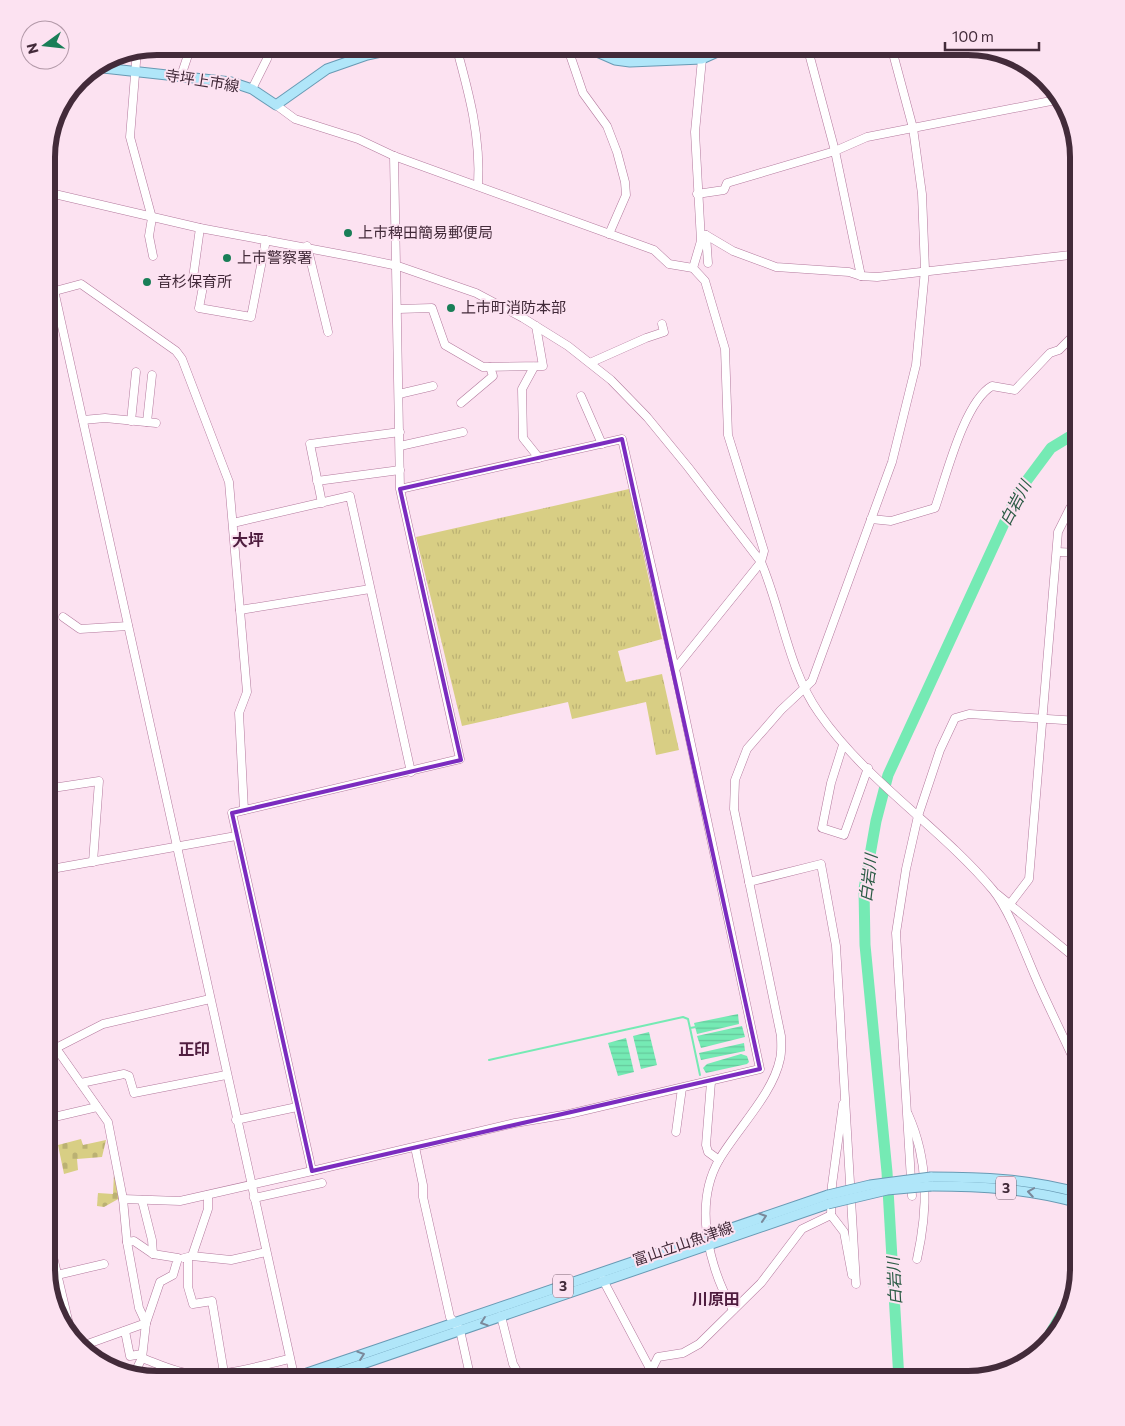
<svg xmlns="http://www.w3.org/2000/svg" width="1125" height="1426" viewBox="0 0 1125 1426" font-family="Commissioner,'Noto Sans JP',sans-serif">
  <style>
    .grass { fill: url(#grass-tufts) }
    .cemetery { fill: url(#cemetery-stones) }
    .water { fill: url(#water-rules) }
    .lines { fill: none; stroke-linecap: round; stroke-linejoin: round }
    .stream { stroke: #75eab4; stroke-width: 2 }
    .river { stroke: #75eab4; stroke-width: 11 }
    .minor-casing { stroke: #b3799d; stroke-width: 9 }
    .major-casing { stroke: #689ab4; stroke-width: 11 }
    .minor { stroke: #fff; stroke-width: 8 }
    .major { stroke: #b0e6f9; stroke-width: 9 }
    .major-bridge-casing { stroke: #689ab4; stroke-width: 11; stroke-linecap: butt }
    .major-bridge { stroke: #b0e6f9; stroke-width: 9 }
    .oneway { stroke: #7a889a }
    .marked { fill: none; stroke: #7b2cbf; stroke-width: 4; stroke-linejoin: round }
    .poi-dot { fill: #197e57; stroke: #fce2f1; stroke-width: 2 }
    .labels { text-anchor: middle; stroke-width: 4; stroke-linejoin: round; paint-order: stroke }
    .shield { fill: #fce2f1; stroke: #7a6271; stroke-width: 1 }
    .shield-label { font-size: 14px; font-weight: bold; fill: #432b3a }
    .street-label { font-size: 15px; fill: #432b3a; stroke: #fce2f1 }
    .poi-label { font-size: 15px; fill: #432b3a; stroke: #fce2f1; text-anchor: start }
    .water-label { font-size: 16px; font-style: italic; fill: #2b5b45; stroke: #fce2f1 }
    .neighbourhood-label { font-size: 16px; font-weight: bold; fill: #4f1d3f; stroke: #fce2f1 }
    .rim { fill: none; stroke: #432b3a; stroke-width: 6 }
  </style>
  <defs>
    <pattern id="grass-tufts" width="24" height="20" patternUnits="userSpaceOnUse" patternTransform="scale(1.25)"><rect width="24" height="20" fill="#d8ce84"/><path d="M3 7l-1-3M5 7V3M7 7l1-3M15 17l-1-3M17 17v-4M19 17l1-3" fill="none" stroke="#bbb173"/></pattern>
    <pattern id="cemetery-stones" width="16" height="16" patternUnits="userSpaceOnUse" patternTransform="scale(1.25)"><rect width="16" height="16" fill="#d8ce84"/><path d="M2 7V4a2 2 0 0 1 4 0v3zM10 15v-3a2 2 0 0 1 4 0v3z" fill="#bbb173"/></pattern>
    <pattern id="water-rules" width="6" height="5" patternUnits="userSpaceOnUse" patternTransform="scale(1.25)"><rect width="6" height="5" fill="#75eab4"/><path d="M0 2.5h6" fill="none" stroke="#66c99c"/></pattern>
  </defs>
  <rect width="100%" height="100%" fill="#fce2f1"/>
  <path class="grass" d="M629,489L662,639L618,651L626,682L662,674L679,750L656,755L646,702L572,719L568,702L462,726L416,537Z"/>
  <g class="cemetery">
    <path d="M81,1139L83,1145L106,1140L102,1157L77,1159L78,1170L64,1174L58,1145Z"/>
    <path d="M114,1173L120,1198L104,1207L97,1206L98,1193L113,1194Z"/>
  </g>
  <g class="water">
    <path d="M738,1014L739,1024L697,1034L694,1023Z"/>
    <path d="M742,1026L745,1037L701,1048L697,1036Z"/>
    <path d="M649,1032L657,1065L641,1069L633,1036Z"/>
    <path d="M626,1038L634,1072L618,1076L608,1043Z"/>
    <path d="M744,1043L745,1051L701,1060L699,1053Z"/>
    <path d="M741,1054L747,1056L749,1062L747,1064L706,1073L703,1068L707,1064Z"/>
  </g>
  <g class="lines">
    <g class="stream">
      <path d="M696,1027L690,1028L700,1075"/>
      <path d="M489,1060L683,1017L688,1019L690,1028"/>
      <path d="M1028,1362L1075,1283"/>
    </g>
    <path class="river" d="M899,1380L887,1172L865,945L864,889L876,821L888,775L1019,491L1051,448L1079,431"/>
    <defs>
      <g id="minor">
        <path d="M364,46L367,55"/>
        <path d="M456,46C469,93 481,137 478,186"/>
        <path d="M567,46L583,93L607,126L617,152L625,182L626,195L609,234"/>
        <path d="M807,46L835,151L861,276"/>
        <path d="M137,50L130,137L152,218L149,236L153,256"/>
        <path d="M107,69V59"/>
        <path d="M181,76L191,46"/>
        <path d="M252,89L267,59"/>
        <path d="M276,105L295,119L358,139L394,156L654,250L669,264L693,268"/>
        <path d="M394,156L400,489L460,759L232,813L312,1171L515,1123L569,1114L760,1069L675,669L622,439L400,489"/>
        <path d="M46,192L200,228L360,258L398,266L476,293L523,318L568,346L611,380L647,417L688,467L761,562C782,611 788,669 819,713C866,781 940,827 993,890C1011,912 1027,959 1039,985C1052,1014 1066,1042 1079,1071"/>
        <path d="M697,194L724,190L727,183L835,151L867,137L1061,99"/>
        <path d="M200,228L193,278L204,281L199,308L251,317L266,240"/>
        <path d="M706,235L733,251L776,267L849,272L861,276L877,277L1079,254"/>
        <path d="M706,235L708,263"/>
        <path d="M307,246L328,332"/>
        <path d="M46,254L295,1380"/>
        <path d="M55,291L81,284L176,351L182,359L229,482L247,692L239,713L244,810"/>
        <path d="M398,309L432,308L445,345L483,367L543,366L536,326"/>
        <path d="M592,362L646,338L664,332L662,324"/>
        <path d="M534,367L522,389L523,438L539,458"/>
        <path d="M399,394L433,386"/>
        <path d="M581,396L602,444"/>
        <path d="M461,403L493,376L490,367"/>
        <path d="M83,420L105,418L156,423"/>
        <path d="M131,421L136,372"/>
        <path d="M147,422L152,375"/>
        <path d="M400,446L463,432"/>
        <path d="M317,481L400,470"/>
        <path d="M322,503L310,444L400,432"/>
        <path d="M871,519L891,521L935,508C946,477 964,402 992,386L1015,390L1050,353L1059,350L1079,330"/>
        <path d="M233,523L350,496L411,772"/>
        <path d="M1058,552L1079,553"/>
        <path d="M240,610L370,589"/>
        <path d="M63,617L80,629L128,626"/>
        <path d="M675,669L761,562L764,551L728,435L725,349L705,281L693,268L701,241L695,132L702,59"/>
        <path d="M46,727L51,725"/>
        <path d="M843,745L831,783L822,828L844,835L868,768"/>
        <path d="M46,789L99,781L93,862"/>
        <path d="M46,870L236,836"/>
        <path d="M749,882L821,864L836,946L856,1284"/>
        <path d="M997,894L1079,961"/>
        <path d="M1010,904L1029,879L1058,532L1070,508"/>
        <path d="M46,1034L108,1122L123,1199L127,1242L139,1308L146,1323"/>
        <path d="M56,1048L103,1024L210,999"/>
        <path d="M711,1082L706,1145L708,1152L719,1160"/>
        <path d="M81,1083L124,1074L129,1076L134,1093L226,1075"/>
        <path d="M908,1114C929,1161 928,1209 917,1259"/>
        <path d="M46,1119L97,1107"/>
        <path d="M236,1120L297,1107"/>
        <path d="M676,1132L682,1088"/>
        <path d="M415,1147L423,1185V1197L450,1317L460,1330L471,1380"/>
        <path d="M912,1196L896,933L906,869L918,816L940,750L955,718L969,714L1079,721"/>
        <path d="M254,1198L322,1183"/>
        <path d="M123,1199L180,1201L312,1171"/>
        <path d="M142,1200L152,1240L153,1254"/>
        <path d="M831,1215L832,1185L843,1104"/>
        <path d="M46,1227L72,1337"/>
        <path d="M127,1242L134,1241L153,1254L178,1258L173,1275L160,1282L146,1323L142,1358L137,1368V1375"/>
        <path d="M192,1256L208,1209V1195"/>
        <path d="M184,1258L192,1256L231,1260L266,1252"/>
        <path d="M188,1258V1287L193,1304L212,1301L224,1373"/>
        <path d="M57,1275L104,1264"/>
        <path d="M603,1280L656,1380"/>
        <path d="M733,1310C709,1267 693,1205 719,1160C737,1129 773,1094 780,1059C782,1051 781,1043 781,1036L734,809L735,780L747,749L781,710L812,681L892,462L916,365L925,270L922,194L913,128L891,46"/>
        <path d="M501,1316L513,1364L522,1380"/>
        <path d="M125,1331L130,1356L142,1354"/>
        <path d="M82,1346L146,1323"/>
        <path d="M142,1358C153,1362 166,1368 178,1371C213,1381 254,1367 289,1359"/>
        <path d="M651,1371L658,1357L683,1353L699,1344L761,1283L802,1229L831,1215L844,1232L852,1275"/>
      </g>
      <g id="major">
        <path d="M583,46L615,60L630,62L702,59L731,46"/>
        <path d="M94,67L231,82L252,89L276,105L327,69L367,55L409,46"/>
        <path d="M931,1177C981,1177 1031,1179 1079,1193"/>
        <path d="M931,1186C982,1186 1030,1189 1079,1203"/>
        <path d="M300,1380L307,1373L369,1352L828,1195"/>
        <path d="M316,1380L828,1204"/>
      </g>
    </defs>
    <use href="#minor" class="minor-casing"/>
    <use href="#major" class="major-casing"/>
    <use href="#minor" class="minor"/>
    <use href="#major" class="major"/>
    <defs>
      <g id="major-bridge">
        <path d="M828,1195L870,1185L931,1177"/>
        <path d="M828,1204L887,1190L931,1186"/>
      </g>
    </defs>
    <use href="#major-bridge" class="major-bridge-casing"/>
    <use href="#major-bridge" class="major-bridge"/>
  </g>
  <defs><path id="oneway-chevron" d="M-2-3.5L2.5 0L-2 3.5" fill="none" stroke-width="1.6" stroke-linecap="round" stroke-linejoin="round" transform="scale(1.25)"/></defs>
  <g class="oneway">
    <use href="#oneway-chevron" transform="translate(1031 1192) rotate(-171)"/>
    <use href="#oneway-chevron" transform="translate(763 1217) rotate(-18)"/>
    <use href="#oneway-chevron" transform="translate(484 1322) rotate(161)"/>
    <use href="#oneway-chevron" transform="translate(361 1355) rotate(-19)"/>
  </g>
  <path class="marked" d="M622,439L760,1069L312,1171L232,813L461,760L400,489Z"/>
  <g class="poi-dot">
    <circle cx="348" cy="233" r="5"/>
    <circle cx="227" cy="258" r="5"/>
    <circle cx="147" cy="282" r="5"/>
    <circle cx="451" cy="308" r="5"/>
  </g>
  <g class="labels">
    <g class="shield">
      <rect x="996" y="1176.5" width="20" height="23" rx="4"/>
      <rect x="553" y="1274.5" width="20" height="23" rx="4"/>
    </g>
    <g class="shield-label">
      <text x="1006" y="1193">3</text>
      <text x="563" y="1291">3</text>
    </g>
    <g class="street-label">
      <text transform="translate(202 81) rotate(9)" y="5">寺坪上市線</text>
      <text transform="translate(683 1244) rotate(-19)" y="5">富山立山魚津線</text>
    </g>
    <g class="poi-label">
      <text x="358" y="238">上市稗田簡易郵便局</text>
      <text x="237" y="263">上市警察署</text>
      <text x="157" y="287">音杉保育所</text>
      <text x="461" y="313">上市町消防本部</text>
    </g>
    <g class="water-label">
      <text transform="translate(1015 503) rotate(-62)" y="6">白岩川</text>
      <text transform="translate(868 878) rotate(-83)" y="6">白岩川</text>
      <text transform="translate(894 1281) rotate(-93)" y="6">白岩川</text>
    </g>
    <g class="neighbourhood-label">
      <text x="248" y="546">大坪</text>
      <text x="194" y="1055">正印</text>
      <text x="716" y="1305">川原田</text>
    </g>
  </g>
  <path d="M0 0H1125V1426H0ZM157 55H968A102 102 0 0 1 1070 157V1269A102 102 0 0 1 968 1371H157A102 102 0 0 1 55 1269V157A102 102 0 0 1 157 55Z" fill="#fce2f1" fill-rule="evenodd"/>
  <path class="rim" d="M157 55H968A102 102 0 0 1 1070 157V1269A102 102 0 0 1 968 1371H157A102 102 0 0 1 55 1269V157A102 102 0 0 1 157 55Z"/>
  <g transform="translate(45 45) rotate(255)"><circle r="24" fill="#fce2f1" stroke="#b299a8"/>
  <path d="M0-4L9 19L0 12L-9 19Z" fill="#197e57"/>
  <text y="-8" font-size="14" font-weight="bold" text-anchor="middle" fill="#432b3a">N</text>
  </g>
  <path d="M945 42v8h94v-8" fill="none" stroke="#432b3a" stroke-width="2.5"/>
  <text x="952" y="42" font-size="15" fill="#432b3a" stroke="#fce2f1" stroke-width="4" paint-order="stroke">100 m</text>
</svg>
